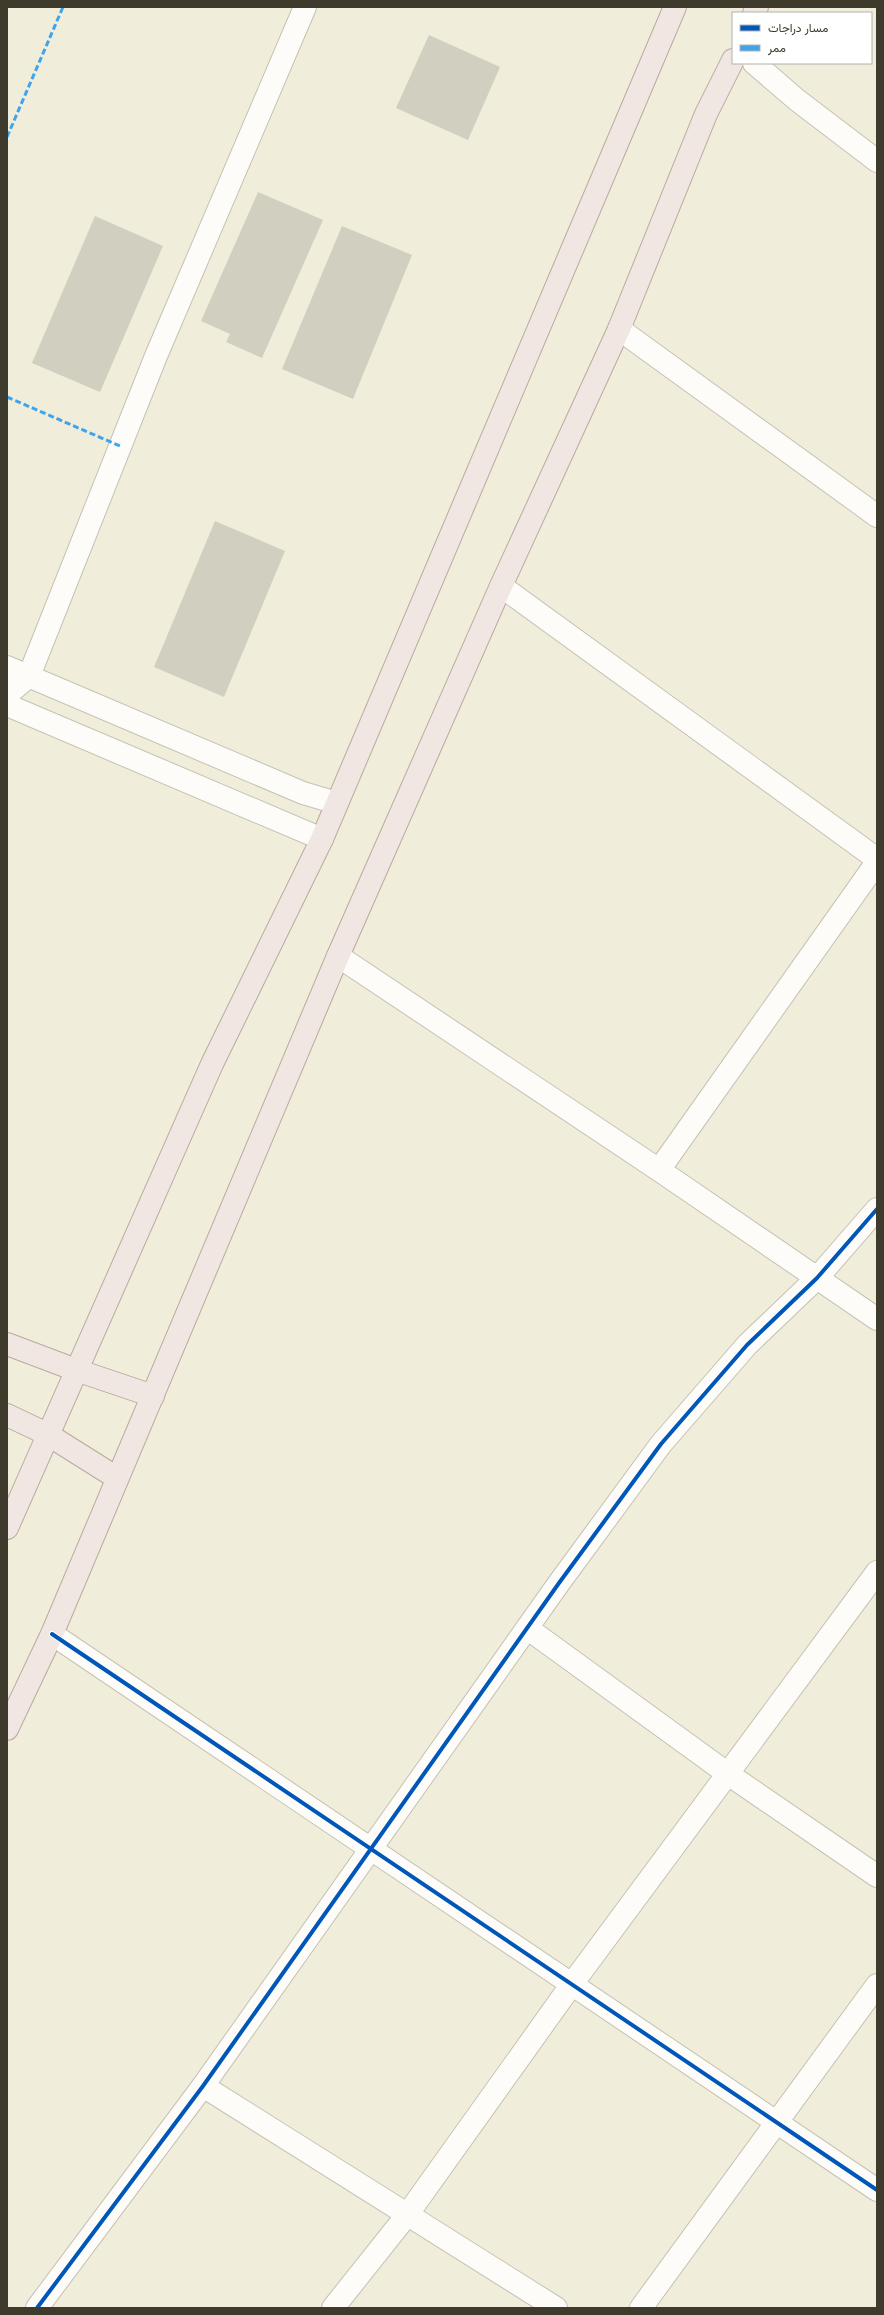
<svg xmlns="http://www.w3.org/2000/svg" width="884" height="2315" viewBox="0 0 884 2315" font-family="Georgia,Vazirmatn,serif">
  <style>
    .building { fill: #d1cfc0 }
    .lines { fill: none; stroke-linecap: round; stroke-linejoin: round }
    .minor-casing { stroke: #c4c2b3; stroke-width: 24 }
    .major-casing { stroke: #bba99f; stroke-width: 24 }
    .minor { stroke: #fdfcf9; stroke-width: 22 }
    .major { stroke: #f0e6e2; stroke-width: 22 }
    .quiet { stroke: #3fa4eb; stroke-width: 3; stroke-dasharray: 6 3; stroke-linecap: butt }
    .cycleway-casing { stroke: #fff; stroke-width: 6 }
    .cycleway { stroke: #0057b8; stroke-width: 4 }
  </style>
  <rect width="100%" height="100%" fill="#f0edda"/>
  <g class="building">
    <path d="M429,35L500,67L468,140L396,108Z"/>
    <path d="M258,192L323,220L262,358L226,342L230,334L201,321Z"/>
    <path d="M95,216L163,246L100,392L32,363Z"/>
    <path d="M342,226L412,255L353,399L282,369Z"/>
    <path d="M215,521L285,551L224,697L154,667Z"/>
  </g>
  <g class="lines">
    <defs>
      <g id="minor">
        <path d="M754,63L797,100L877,161"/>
        <path d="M619,329L877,516"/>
        <path d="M501,586L877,859"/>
        <path d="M7,667L303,793L337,803"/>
        <path d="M7,695L29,676L156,356L305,7"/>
        <path d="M7,705L322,839"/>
        <path d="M338,956L659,1170L877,1319"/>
        <path d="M659,1170L877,862"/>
        <path d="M527,1628L728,1774L877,1876"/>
        <path d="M52,1634L877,2190"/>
        <path d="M203,2086L556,2308"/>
        <path d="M37,2308L203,2086L559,1583L661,1444L747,1345L817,1278L877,1209"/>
        <path d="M333,2308L407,2215L572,1984L877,1572"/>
        <path d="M641,2308L877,1985"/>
      </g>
      <g id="major">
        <path d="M754,13L757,7"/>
        <path d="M7,1344L76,1370L153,1396"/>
        <path d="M7,1415L47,1434L117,1478"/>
        <path d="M7,1528L212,1064L322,839L675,7"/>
        <path d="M7,1729L52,1634L338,956L501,586L619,329L706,114L733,60"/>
      </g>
    </defs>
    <use href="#minor" class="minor-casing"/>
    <use href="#major" class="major-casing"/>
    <use href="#minor" class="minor"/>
    <use href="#major" class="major"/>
    <g class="quiet">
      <path d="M7,137L63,7"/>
      <path d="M7,397L120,446"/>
    </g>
    <defs>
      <g id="cycleway">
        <path d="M52,1634L877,2190"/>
        <path d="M37,2308L203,2086L559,1583L661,1444L747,1345L817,1278L877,1209"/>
      </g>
    </defs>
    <use href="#cycleway" class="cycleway-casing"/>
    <use href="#cycleway" class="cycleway"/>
  </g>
  <rect width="884" height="2315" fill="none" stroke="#3e3b2d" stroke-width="16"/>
  <rect x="732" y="12" width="140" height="52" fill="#ffffff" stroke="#b2b1ab"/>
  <rect x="740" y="25" width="20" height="6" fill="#0057b8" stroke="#b2b1ab"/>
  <text x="768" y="32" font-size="12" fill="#3e3b2d">مسار دراجات</text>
  <rect x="740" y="45" width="20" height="6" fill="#3fa4eb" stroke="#b2b1ab"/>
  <text x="768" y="52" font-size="12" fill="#3e3b2d">ممر</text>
</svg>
